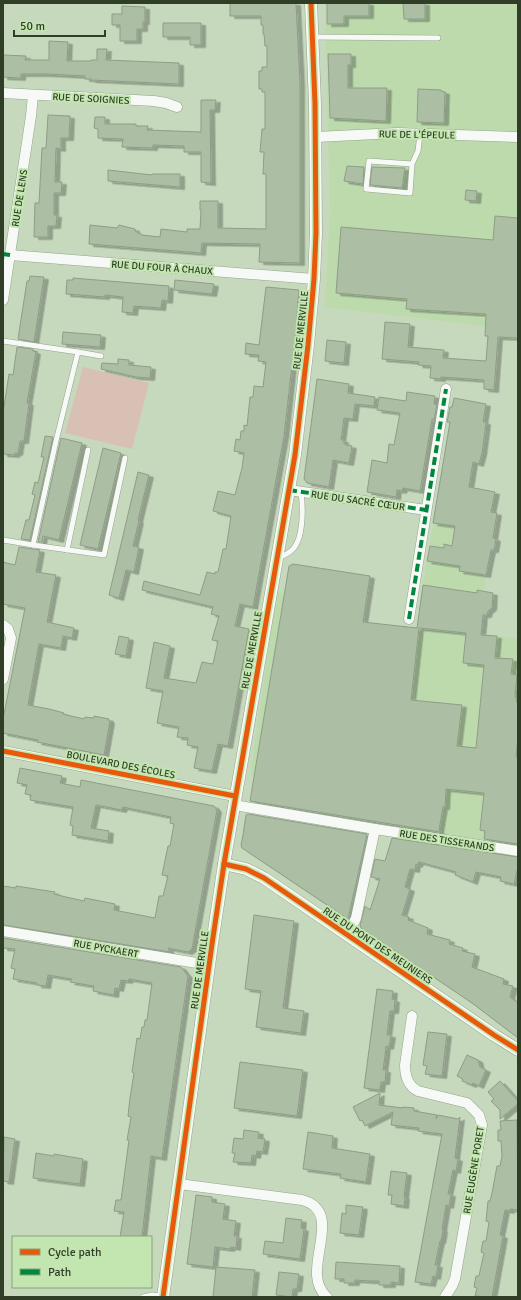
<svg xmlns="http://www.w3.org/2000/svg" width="521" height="1300" viewBox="0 0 521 1300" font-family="Signika,sans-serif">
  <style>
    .built { fill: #bcdaac }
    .green { fill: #d8c0b5 }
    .building { fill: #acbea3; stroke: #8e9d87; fill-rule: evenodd; filter: url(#shadow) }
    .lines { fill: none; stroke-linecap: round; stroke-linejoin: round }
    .service-casing { stroke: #94a38c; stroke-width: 6 }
    .minor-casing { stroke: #94a38c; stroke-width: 11 }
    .tertiary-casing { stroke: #94a38c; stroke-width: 13 }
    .service { stroke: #f6f9f5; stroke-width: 5 }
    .minor { stroke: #f6f9f5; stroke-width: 10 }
    .tertiary { stroke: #f6f9f5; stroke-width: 12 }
    .quiet { stroke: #00873e; stroke-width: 4; stroke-dasharray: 8 4; stroke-linecap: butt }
    .cycleway-casing { stroke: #c3e6b0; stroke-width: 8 }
    .cycleway { stroke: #e8590c; stroke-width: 5 }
    .labels { text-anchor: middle; stroke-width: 4; stroke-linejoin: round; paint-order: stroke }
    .street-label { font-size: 10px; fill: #303e28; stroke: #c3e6b0 }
  </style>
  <defs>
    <filter id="shadow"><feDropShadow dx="4.5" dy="2.5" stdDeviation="0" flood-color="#0004"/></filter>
  </defs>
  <rect width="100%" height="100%" fill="#c6d9bd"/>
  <g class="built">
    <path d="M325,3H518V330L325,307L330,214Z"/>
    <path d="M437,503L497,513L483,594L423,585Z"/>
    <path d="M277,592L319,598L318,618L518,638V845L439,835L443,808L334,785L250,776Z"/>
  </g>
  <path class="green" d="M83,367L149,383L132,449L65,433Z"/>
  <g class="building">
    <path d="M230,3H296L300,83V263L259,262L260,244L202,243L201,253L89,244L90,225L117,228L119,225L135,229V231L142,235L160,237L161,229L187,232V229H200L201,210H200V201H218V228L266,229V174H263L264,152H260L262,129H265V92H262V89H259V71H262V67H267V46H265L264,34H263V25H261V16H230Z"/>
    <path d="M327,3H369V16H344V24H327Z"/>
    <path d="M403,3H425V19H404Z"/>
    <path d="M122,6L145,7V22H143V29H137V41H120V25H112V14H122Z"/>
    <path d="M163,23H201V45H190V37H163Z"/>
    <path d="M49,41L68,42L67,61H91V60H97V49H107L106,60L179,63V84L91,80V79H85V76L47,74H21V78L3,77V55L26,56L25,60H49Z"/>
    <path d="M328,54H351V65H348V88H387L386,121L330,118Z"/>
    <path d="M418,89L441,90V91L445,92L444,123L417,122Z"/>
    <path d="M201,100H216L215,110H210L211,183L201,182V152H184V146L153,145V148L122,147L123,139L98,138V129L94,128L95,117H105V124H136V126H148L147,130L201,132Z"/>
    <path d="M48,115L70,116L69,138H61V149L56,148L55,182H62L61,193H54V215H57L56,226H48V237H34L35,203H39L42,148H46Z"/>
    <path d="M347,166L364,167L363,184L344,181Z"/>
    <path d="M372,167L405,168L402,188L370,185Z"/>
    <path d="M108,170L152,175V174H180V187L108,181Z"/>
    <path d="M466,190L477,191L476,201L465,200Z"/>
    <path d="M495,216L518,218V338L498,337L494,390L484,389V380L441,377V379L430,378L431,366L418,365L419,362L382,359L385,322L410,324L408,347L444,350L443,358L486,361L488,336H485L486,314L406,309L407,299L336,293L341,227L493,240Z"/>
    <path d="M30,276L44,277L34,342L18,339L27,281H29Z"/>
    <path d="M73,278L169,286L168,301L162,300L161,308L134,306L133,313L122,312L123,297L105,295V297L66,294L67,280H73Z"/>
    <path d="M175,280L214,284L212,294L174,290Z"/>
    <path d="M266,287L299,290L295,338L284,436L253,607L240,604L235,626L249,629L228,746L218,744L212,771L194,768L198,747L187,745L188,738L177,737L179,727L157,723L163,691L146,688L154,642L170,646L164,678L196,683L202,662L213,664L218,641L212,640L219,616L211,614L213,607L142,590L144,581L200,595L207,572L215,574V572H218L223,549H226L231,516L213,511L218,491L235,495L242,468L244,453L234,451L236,439L240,440L241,431H244V425L247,426L250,397H253L254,386L263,387L266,362L258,361L259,355L245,354L246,343L259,345Z"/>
    <path d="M63,332L101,335L100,347L62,344Z"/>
    <path d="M327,340L346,342L344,363L325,361Z"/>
    <path d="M17,347L33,349V351L36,352L27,403H29L24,441H20L18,453H15V455L3,454V413L9,374L13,375Z"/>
    <path d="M118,359L129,360V365L151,367L150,378L136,377L101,369L102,363L118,364Z"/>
    <path d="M317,379L349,384L348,393L375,397L374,406L355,404L353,419L344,418L341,440H344V444H346V445L352,446L349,463L333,460L329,487L307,483L304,479Z"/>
    <path d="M407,392L435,396L434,404L437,405L434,420L432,419L420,491L403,488L402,491L397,490L396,497L367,492L372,460L387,463L389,444L394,445L400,413L377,410L379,397L406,401Z"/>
    <path d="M454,398L486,404L483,422H486L485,431L482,453L479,464L473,462L469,487L495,492L491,512L497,513L493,538L496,539L494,550H491L486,575L459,571L460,566L427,561L430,546L444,548V544L452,546L455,526L433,523L450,422H447L450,407H452Z"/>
    <path d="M45,436L53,437L30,540L21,539L26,520H29L35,495L32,494L35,482L38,483L44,457H41Z"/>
    <path d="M61,438L82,443L59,540L43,536L42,542H38Z"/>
    <path d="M103,448L121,453L98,549L80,545Z"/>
    <path d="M138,472L149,475L138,520L139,521L133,546L139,547L134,572L126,570L119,598L109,595Z"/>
    <path d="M19,547L40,550L36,572L56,575L47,622L74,628L72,638L63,636L61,648L39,644L28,705L49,709L64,713L63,714L84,719L85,717L94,718V716L109,719V721H110L104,755L37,742L38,740L3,733V719L25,608L3,604V562L15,565Z"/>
    <path d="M293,564L370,576L363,622L417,628L423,585L477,593V590L493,593L492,608L488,611L487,615H483L481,635L497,636L495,658L513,659L511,674L517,675L515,695L518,706V738L516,757H518V844L484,839L485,831L480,830L484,793L446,789L445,807H443L439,830L440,832L250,801L289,566ZM419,628L466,633L463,663L484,665L476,748L457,746L462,705L411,700Z"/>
    <path d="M119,636L129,638L126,656L115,654Z"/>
    <path d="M20,768L62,776L60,783L80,787L81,780L214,806L217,810L192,949L188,952L168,948L170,952L3,925V886L16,888V886L55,892L54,894L66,897L84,901L85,898L115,904L114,910L155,918L159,896H163L168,876L162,875L168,846H170L174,824L170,823L171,817L123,807L122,810L96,805L91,828L109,831L108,841L72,835L73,826L70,825L73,807L30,800L31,795L25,794L27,785L17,783Z"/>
    <path d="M248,814L367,834L348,919L242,848L241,845L243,835L246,815Z"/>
    <path d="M392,838L518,857V867L514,884L500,881L501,877L476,872L473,882L455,875L456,872L419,862L418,865L416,864L415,870L410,869L405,887L410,889L402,915L409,917L408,920L428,928L427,934L450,940L449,944L463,948L462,951L475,954L472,967L504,979L503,984L513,986L510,997L518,1003V1038L472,1003L361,928L360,925L365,906L370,910L380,879L371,877L375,859L385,861Z"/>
    <path d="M254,915L294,921L283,1008L304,1011L301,1033L256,1027L261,991L245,989Z"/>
    <path d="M3,938L181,967L188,976L162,1158L151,1156L142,1237H120L124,1212L114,1211L116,1200H121L129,1140H127L131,1117L128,1116L130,1098L134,1073L132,1072L137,1038L140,1039L142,1027H144L145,1020H147L152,983L129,979L128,981L121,980L119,989L115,988L114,995L93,991L94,986L70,982L72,979L48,975L46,986L37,985V983L13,979L15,969L11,968L15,949L3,948Z"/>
    <path d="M377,989L393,991L392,999L395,1000L394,1011H390L387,1035H391L389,1047L386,1046L385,1056L383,1070H386L385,1082H381L380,1090L364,1088Z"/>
    <path d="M428,1032L447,1034L442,1076L425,1074L427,1066L423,1065Z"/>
    <path d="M467,1055L478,1060L480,1067L486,1070L479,1086L473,1083L472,1085L462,1081L463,1079L457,1076Z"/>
    <path d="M240,1062L303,1070L297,1116L234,1108Z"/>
    <path d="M500,1081L518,1101V1104L500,1119V1110L491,1101L494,1099L488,1092Z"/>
    <path d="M380,1093L379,1105L403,1108V1107L414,1108V1111L437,1115L436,1119L438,1115L458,1119L460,1117L455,1158L458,1159L456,1171L453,1170L448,1194H451L449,1206L446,1205L442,1229L443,1230L442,1236L441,1241H440L435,1265H438L436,1277L433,1276L431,1284L415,1282L442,1134L418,1131L419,1128L391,1125L393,1112L365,1126L362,1120L360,1121L353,1107Z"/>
    <path d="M517,1120L518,1210L510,1209V1211L505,1210L500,1235L503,1236L492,1297L475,1296L477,1288L474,1287L476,1276H479L484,1253L481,1252L482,1246L483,1241H486L489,1222L486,1221L488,1201H490L492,1193L497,1166H500L502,1156L501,1141H498V1130H501L500,1121Z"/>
    <path d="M244,1130L259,1132L258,1138L265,1139L263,1152L257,1151L256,1156L252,1155L251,1163L233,1162L235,1153H232L234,1138L243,1139Z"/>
    <path d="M308,1132L333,1136L332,1148L370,1154L366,1182L340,1178L341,1174L303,1169Z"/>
    <path d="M4,1137L15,1139L9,1182L3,1181Z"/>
    <path d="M36,1153L54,1156V1154L83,1159L80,1184L33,1178Z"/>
    <path d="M391,1171L407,1173L404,1196L405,1197L404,1206L391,1204L392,1195H388Z"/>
    <path d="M196,1195L212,1197V1202L225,1204L223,1219L236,1221L234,1236H237L236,1248L231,1247L230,1249L215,1247L213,1267L187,1264Z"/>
    <path d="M346,1205L363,1207L359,1235L340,1233L342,1213L346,1214Z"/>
    <path d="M286,1218L302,1220L301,1228L304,1229L300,1259L263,1254L265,1241L283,1243Z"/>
    <path d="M336,1262L400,1266L399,1283L391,1282V1285H379V1281H370L355,1280V1283H344V1279H335Z"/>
    <path d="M216,1267L255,1270L252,1297H213Z"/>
    <path d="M279,1272L299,1274L297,1289H293L292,1297L276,1295Z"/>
  </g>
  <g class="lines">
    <defs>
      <g id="service">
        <path d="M313,37L438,38"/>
        <path d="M412,164L369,161L366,189L410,193L412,164L418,151L420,134"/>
        <path d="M3,341L78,352L56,441L33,545L3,540"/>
        <path d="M78,352L101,356"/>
        <path d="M33,545L104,555L125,458"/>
        <path d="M67,550L88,450"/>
        <path d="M278,558C283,556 288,554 292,550C304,539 303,507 301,492"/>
        <path d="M143,1297L152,1295L162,1296"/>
      </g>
      <g id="minor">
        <path d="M3,93L154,101L166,103L177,107"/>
        <path d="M316,137L397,133L518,137"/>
        <path d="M10,255L314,279"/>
        <path d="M3,300L31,116L33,95"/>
        <path d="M289,490L426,510"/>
        <path d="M409,619L446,389"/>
        <path d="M3,625L8,629L11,638L3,679"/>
        <path d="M3,751L235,796"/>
        <path d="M234,805L375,829L518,851"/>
        <path d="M3,931L209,965"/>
        <path d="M348,935L356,918L375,829"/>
        <path d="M412,1016L405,1065C405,1077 408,1086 418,1091L467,1103L479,1115L482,1125L455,1279L452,1286L445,1297"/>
        <path d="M179,1184L302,1200C348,1212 297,1272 327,1297"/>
      </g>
      <g id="tertiary">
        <path d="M224,864L246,869L264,878L494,1035L518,1050"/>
        <path d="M163,1297L212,944L224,864L295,455L308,345L314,279L316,233L315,104L311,3"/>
      </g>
    </defs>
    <use href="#service" class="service-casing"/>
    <use href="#minor" class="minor-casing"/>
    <use href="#tertiary" class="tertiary-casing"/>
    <use href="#service" class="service"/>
    <use href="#minor" class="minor"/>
    <use href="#tertiary" class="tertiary"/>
    <g class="quiet">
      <path d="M3,254L10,255"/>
      <path d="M289,490L426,510"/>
      <path d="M409,619L446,389"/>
    </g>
    <defs>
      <g id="cycleway">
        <path d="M3,751L235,796"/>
        <path d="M224,864L246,869L264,878L494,1035L518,1050"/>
        <path d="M163,1297L212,944L224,864L295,455L308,345L314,279L316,233L315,104L311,3"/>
      </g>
    </defs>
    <use href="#cycleway" class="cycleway-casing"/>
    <use href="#cycleway" class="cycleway"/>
  </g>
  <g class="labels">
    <g class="street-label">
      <text transform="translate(91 98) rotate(3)" y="4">RUE DE SOIGNIES</text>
      <text transform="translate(417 134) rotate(1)" y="4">RUE DE L'ÉPEULE</text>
      <text transform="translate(19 198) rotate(-81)" y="4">RUE DE LENS</text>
      <text transform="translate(162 267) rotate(4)" y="4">RUE DU FOUR À CHAUX</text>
      <text transform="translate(300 330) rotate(-84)" y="4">RUE DE MERVILLE</text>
      <text transform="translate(358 500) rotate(8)" y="4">RUE DU SACRÉ CŒUR</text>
      <text transform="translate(251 650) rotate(-80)" y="4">RUE DE MERVILLE</text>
      <text transform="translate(121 764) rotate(11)" y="4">BOULEVARD DES ÉCOLES</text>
      <text transform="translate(447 840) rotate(9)" y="4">RUE DES TISSERANDS</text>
      <text transform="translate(378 945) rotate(34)" y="4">RUE DU PONT DES MEUNIERS</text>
      <text transform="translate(106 948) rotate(10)" y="4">RUE PYCKAERT</text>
      <text transform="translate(199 970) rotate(-82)" y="4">RUE DE MERVILLE</text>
      <text transform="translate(473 1170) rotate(-81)" y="4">RUE EUGÈNE PORET</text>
    </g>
  </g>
  <rect width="521" height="1300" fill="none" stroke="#303e28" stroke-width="8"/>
  <rect x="12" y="1236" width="140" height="52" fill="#c3e6b0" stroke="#88a37a"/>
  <rect x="20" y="1249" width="20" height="6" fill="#e8590c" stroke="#88a37a"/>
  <text x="48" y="1256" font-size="12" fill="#303e28">Cycle path</text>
  <rect x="20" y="1269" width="20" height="6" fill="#00873e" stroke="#88a37a"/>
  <text x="48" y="1276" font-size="12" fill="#303e28">Path</text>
  <path d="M14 30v6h91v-6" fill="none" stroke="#303e28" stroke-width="2"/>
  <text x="20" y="30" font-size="12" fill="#303e28" stroke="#c3e6b0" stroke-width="3" paint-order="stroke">50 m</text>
</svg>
